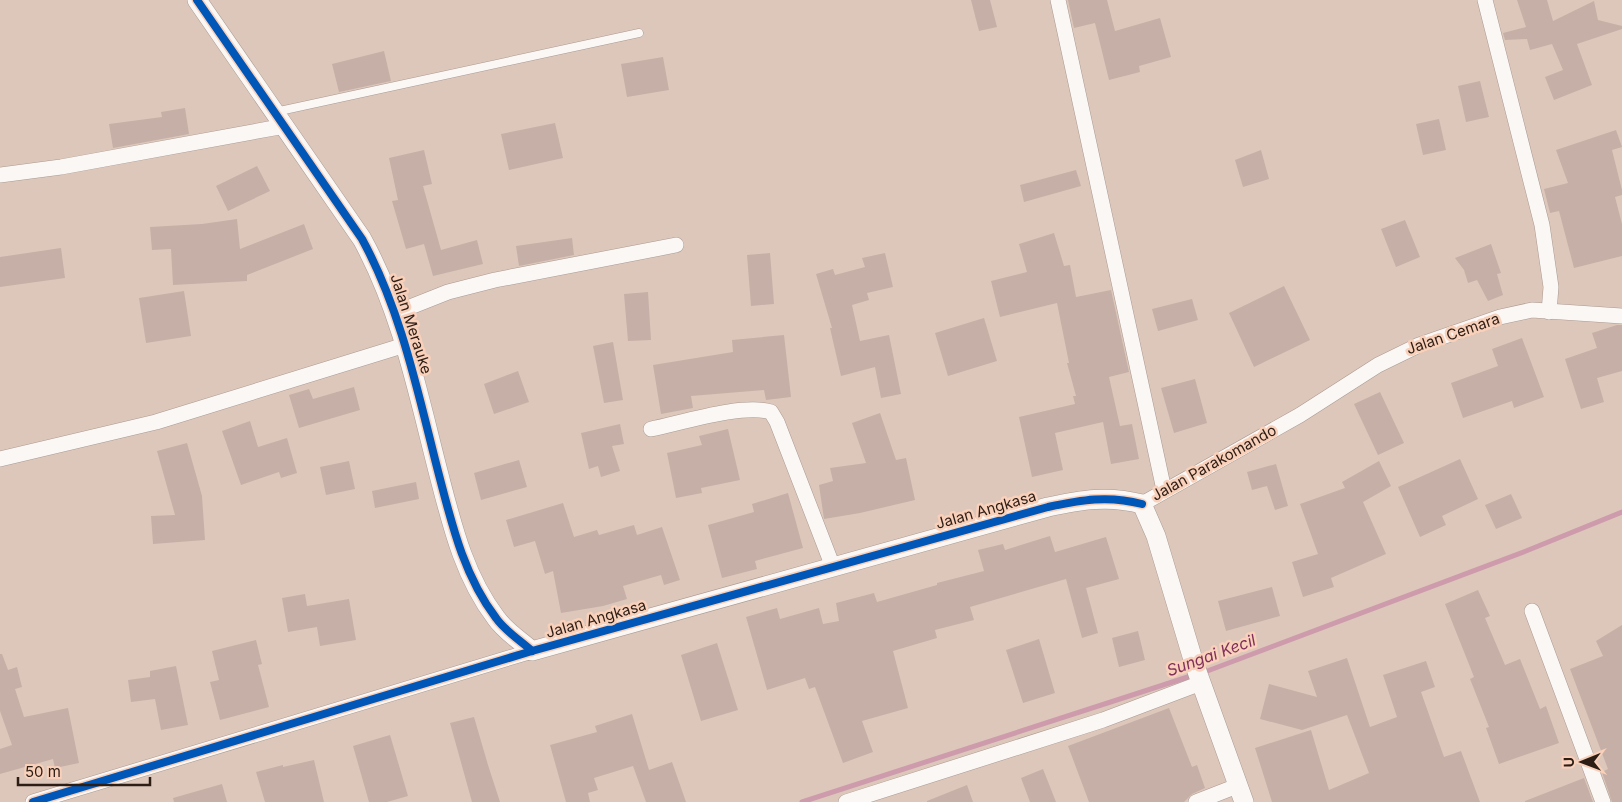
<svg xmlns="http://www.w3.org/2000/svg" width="1622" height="802" viewBox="0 0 1622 802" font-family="Inter,sans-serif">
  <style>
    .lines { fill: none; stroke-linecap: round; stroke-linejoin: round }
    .stream { stroke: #ce9bac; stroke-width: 5 }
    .building { fill: #c6afa7 }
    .service-casing { stroke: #aa9a91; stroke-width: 9 }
    .minor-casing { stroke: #aa9a91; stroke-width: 16 }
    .tertiary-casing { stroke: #aa9a91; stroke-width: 20 }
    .service { stroke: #faf7f5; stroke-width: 8 }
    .minor { stroke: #faf7f5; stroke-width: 15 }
    .tertiary { stroke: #faf7f5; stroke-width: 19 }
    .cycleway-casing { stroke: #f9d0ba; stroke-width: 11 }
    .cycleway { stroke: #0057b8; stroke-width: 8 }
    .labels { text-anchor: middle; stroke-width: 5; stroke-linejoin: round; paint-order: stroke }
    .street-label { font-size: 15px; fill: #2c1d15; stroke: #f9d0ba }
    .water-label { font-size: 16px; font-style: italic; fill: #7f315b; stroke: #f9d0ba }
  </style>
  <rect width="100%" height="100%" fill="#ddc7bb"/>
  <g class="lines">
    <g class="stream">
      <path d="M1202,673L1526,551L1622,512"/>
      <path d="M802,802L1194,675"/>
    </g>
  </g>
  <g class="building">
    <path d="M971,0H990L997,27L979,31Z"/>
    <path d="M1068,0H1107L1115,31L1160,18L1171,57L1139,66L1140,72L1109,80L1095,23L1074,28Z"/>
    <path d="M1517,0H1547L1553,21L1594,1L1598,20L1622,26V29L1577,44L1592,85L1554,100L1545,77L1563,70L1552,44L1530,50L1527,39L1505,40L1503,33L1526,27Z"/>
    <path d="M384,51L391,81L339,92L332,64Z"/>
    <path d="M663,57L669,90L627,97L621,64Z"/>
    <path d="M1480,81L1489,117L1466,122L1458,86Z"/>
    <path d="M185,108L189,134L113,148L109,124L162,117L161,112Z"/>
    <path d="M1439,119L1446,150L1423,155L1416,124Z"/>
    <path d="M555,123L563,158L509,170L501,134Z"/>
    <path d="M1616,130L1622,147L1612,150L1622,190V195L1615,197L1622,224V256L1574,268L1559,211L1550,213L1544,189L1568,183L1556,150Z"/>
    <path d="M424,150L432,184L423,186L441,250L477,240L483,264L433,276L424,244L406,249L392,201L398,200L389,158Z"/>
    <path d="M1261,150L1269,179L1243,187L1235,160Z"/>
    <path d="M257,166L270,191L228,211L216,186Z"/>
    <path d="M1076,170L1081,186L1024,202L1020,185Z"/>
    <path d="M237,219L240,249L304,224L313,249L247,275V281L173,285L171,249L152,250L150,227L202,224Z"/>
    <path d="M1405,220L1420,257L1396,267L1381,229Z"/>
    <path d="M1054,233L1064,266L1070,265L1076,297L1111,290L1129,372L1109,377L1120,426L1132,424L1139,459L1111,464L1103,422L1055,433L1063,470L1032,477L1019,417L1075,404L1073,396H1076L1067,363H1069L1057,303L1000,317L991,281L1027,272L1019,244Z"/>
    <path d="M572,238L574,255L519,266L516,246Z"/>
    <path d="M1491,244L1501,273L1497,274L1503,295L1488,301L1477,280L1468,283L1464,270L1455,258Z"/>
    <path d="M61,248L65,278L0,287V257Z"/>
    <path d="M770,253L774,304L751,306L747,255Z"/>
    <path d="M885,253L893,287L867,293L869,300L852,305L860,341L889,335L901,394L881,398L875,367L841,376L830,328H832L816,274L833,269L835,275L865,267L862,258Z"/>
    <path d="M1284,286L1310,340L1254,367L1229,313Z"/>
    <path d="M184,291L191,336L146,343L139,298Z"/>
    <path d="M648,292L651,340L628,341L624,294Z"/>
    <path d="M1192,299L1198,320L1158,331L1152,309Z"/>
    <path d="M984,318L997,361L948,376L935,333Z"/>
    <path d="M1617,325H1622V371L1597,378L1604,402L1581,409L1565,359L1597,348L1592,333Z"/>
    <path d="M784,335L791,397L766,400L764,390L691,396L693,408L661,414L653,365L733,352L732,340Z"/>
    <path d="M1522,338L1544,397L1514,408L1512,401L1463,418L1451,383L1498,366L1492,349Z"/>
    <path d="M613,342L623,400L604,403L593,346Z"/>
    <path d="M518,371L529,402L494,414L484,384Z"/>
    <path d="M1195,379L1207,423L1174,433L1161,388Z"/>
    <path d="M354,387L360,410L299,428L289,395L309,389L313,399Z"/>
    <path d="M1380,392L1404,443L1378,455L1354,404Z"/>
    <path d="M880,413L896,460L906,458L915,500L860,513L824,519L819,485L833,481L830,468L866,463L852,423Z"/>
    <path d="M250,421L258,447L287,438L297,473L281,478L279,472L241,485L222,431Z"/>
    <path d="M620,424L624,444L612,446L620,471L601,477L598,466L589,469L581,433Z"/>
    <path d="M728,429L740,480L701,488L702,493L676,498L667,453L702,445L699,436Z"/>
    <path d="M187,443L202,496L205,540L153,544L151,516L175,515L157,451Z"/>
    <path d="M1460,459L1478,499L1442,516L1446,525L1420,537L1398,487Z"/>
    <path d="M519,460L527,487L481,500L474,473Z"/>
    <path d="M349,461L355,489L326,495L320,467Z"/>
    <path d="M1379,461L1391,486L1363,502L1386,554L1331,578L1334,587L1303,597L1292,562L1318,554L1300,504L1345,488L1342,482Z"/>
    <path d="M1276,464L1288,506L1275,510L1267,486L1252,490L1247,472Z"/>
    <path d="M416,482L419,499L375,508L372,491Z"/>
    <path d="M788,493L803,548L755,561L757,569L722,578L708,525L754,512L752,504Z"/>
    <path d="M1511,494L1522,518L1496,529L1485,505Z"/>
    <path d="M563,503L574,537L597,530L599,535L634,525L637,535L662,527L680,580L664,585L661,575L623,586L627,599L603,606L561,613L553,571L545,574L535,541L514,547L506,520Z"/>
    <path d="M1050,536L1055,552L1106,537L1119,579L1086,588L1098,633L1082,638L1066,579L970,607L974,620L935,630L937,638L893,651L908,708L862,721L873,752L843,763L815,687L809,689L805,678L767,690L746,617L777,608L780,619L819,608L823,624L839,621L836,603L874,593L877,602L937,585V583L984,571L978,550L1003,544L1005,550Z"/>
    <path d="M1272,587L1280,616L1226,631L1218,601Z"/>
    <path d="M1478,590L1490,616L1485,618L1505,665L1520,659L1540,709L1546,706L1559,743L1499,764L1486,728L1489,727L1470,679L1474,677L1445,604Z"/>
    <path d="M305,594L307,606L349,599L356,640L320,646L317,627L288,632L282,598Z"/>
    <path d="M1622,625V802H1612L1602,772L1608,769L1570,669L1603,656L1596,641Z"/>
    <path d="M1138,631L1145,660L1119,667L1112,638Z"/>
    <path d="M1039,639L1055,693L1023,703L1006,650Z"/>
    <path d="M256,640L262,664L258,665L269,707L220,720L210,682L219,680L212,651Z"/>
    <path d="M717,643L738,710L701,721L681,655Z"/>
    <path d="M0,654H2L8,670L17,667L22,687L15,689L24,717L68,708L79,763L55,768L53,759L0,774V749L12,745L0,711Z"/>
    <path d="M1347,658L1370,727L1397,717L1383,675L1426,661L1435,687L1421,692L1444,757L1461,751L1480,802H1272L1255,748L1311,730L1329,790L1369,773L1347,715L1302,730L1260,719L1269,684L1317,697L1308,671Z"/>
    <path d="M176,666L188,725L161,730L155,699L131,702L128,680L150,677V671Z"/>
    <path d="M1169,708L1192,767L1197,765L1205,788L1192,794L1184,802H1089L1068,746Z"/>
    <path d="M632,714L649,770L672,762L686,802H646L633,766L594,778L598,790L588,793L590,802H566L550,745L597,732L595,726Z"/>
    <path d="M474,717L488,765L500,802H472L450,723Z"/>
    <path d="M390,735L408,796L387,802H369L353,746Z"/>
    <path d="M314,760L324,802H265L256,772L283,765V767Z"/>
    <path d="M1043,769L1056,802H1030L1021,778Z"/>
    <path d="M1584,778L1593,802H1525V801Z"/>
    <path d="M222,784L227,802H174L173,798Z"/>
    <path d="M967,785L973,802H927V801Z"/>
  </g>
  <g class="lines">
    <defs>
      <path id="service" d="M275,112L639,33"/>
      <g id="minor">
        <path d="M1058,0L1164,490"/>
        <path d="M1485,0L1542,225L1551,287L1549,312"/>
        <path d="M0,175L61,167L285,126"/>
        <path d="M395,313L448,292L495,280L676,245"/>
        <path d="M651,429C681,423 743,403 771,412L777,422L833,567"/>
        <path d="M0,459L156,422L405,345"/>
        <path d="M1142,504L1300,415L1378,365L1419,345L1500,317L1532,310L1622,316"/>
        <path d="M1532,611L1603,802"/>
        <path d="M33,802L532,651"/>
        <path d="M846,802L1103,720L1201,683"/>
        <path d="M1196,802L1237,786"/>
      </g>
      <path id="tertiary" d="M197,0L362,239C402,312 418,394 439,475C452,525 464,576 496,618C505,631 521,641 532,651L1048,507C1081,500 1108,495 1142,504L1156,536L1194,663L1244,802"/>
    </defs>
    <use href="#service" class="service-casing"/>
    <use href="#minor" class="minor-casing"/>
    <use href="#tertiary" class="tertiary-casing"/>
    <use href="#service" class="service"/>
    <use href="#minor" class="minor"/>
    <use href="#tertiary" class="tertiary"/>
    <defs>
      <g id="cycleway">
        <path d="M197,0L362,239C402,312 418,394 439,475C452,525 464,576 496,618C505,631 521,641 532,651"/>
        <path d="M33,802L532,651L1048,507C1081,500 1108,495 1142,504"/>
      </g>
    </defs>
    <use href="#cycleway" class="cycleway-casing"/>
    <use href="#cycleway" class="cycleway"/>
  </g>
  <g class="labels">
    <g class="street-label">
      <text transform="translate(411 324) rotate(72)" y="5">Jalan Merauke</text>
      <text transform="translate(1453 334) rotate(-19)" y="5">Jalan Cemara</text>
      <text transform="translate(1214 463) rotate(-29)" y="5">Jalan Parakomando</text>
      <text transform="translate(986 510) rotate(-16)" y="5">Jalan Angkasa</text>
      <text transform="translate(596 619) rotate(-16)" y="5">Jalan Angkasa</text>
    </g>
    <g class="water-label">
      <text transform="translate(1211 655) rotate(-20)" y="6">Sungai Kecil</text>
    </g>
  </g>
  <g transform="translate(1582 762) rotate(269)" stroke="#f9d0ba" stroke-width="4" paint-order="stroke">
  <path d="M0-4L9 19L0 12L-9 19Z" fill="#2c1d15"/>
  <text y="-8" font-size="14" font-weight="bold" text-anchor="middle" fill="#2c1d15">U</text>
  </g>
  <path d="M18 777v8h132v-8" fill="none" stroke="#2c1d15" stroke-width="2.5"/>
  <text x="25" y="777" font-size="15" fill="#2c1d15" stroke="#f9d0ba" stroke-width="4" paint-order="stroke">50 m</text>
</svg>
